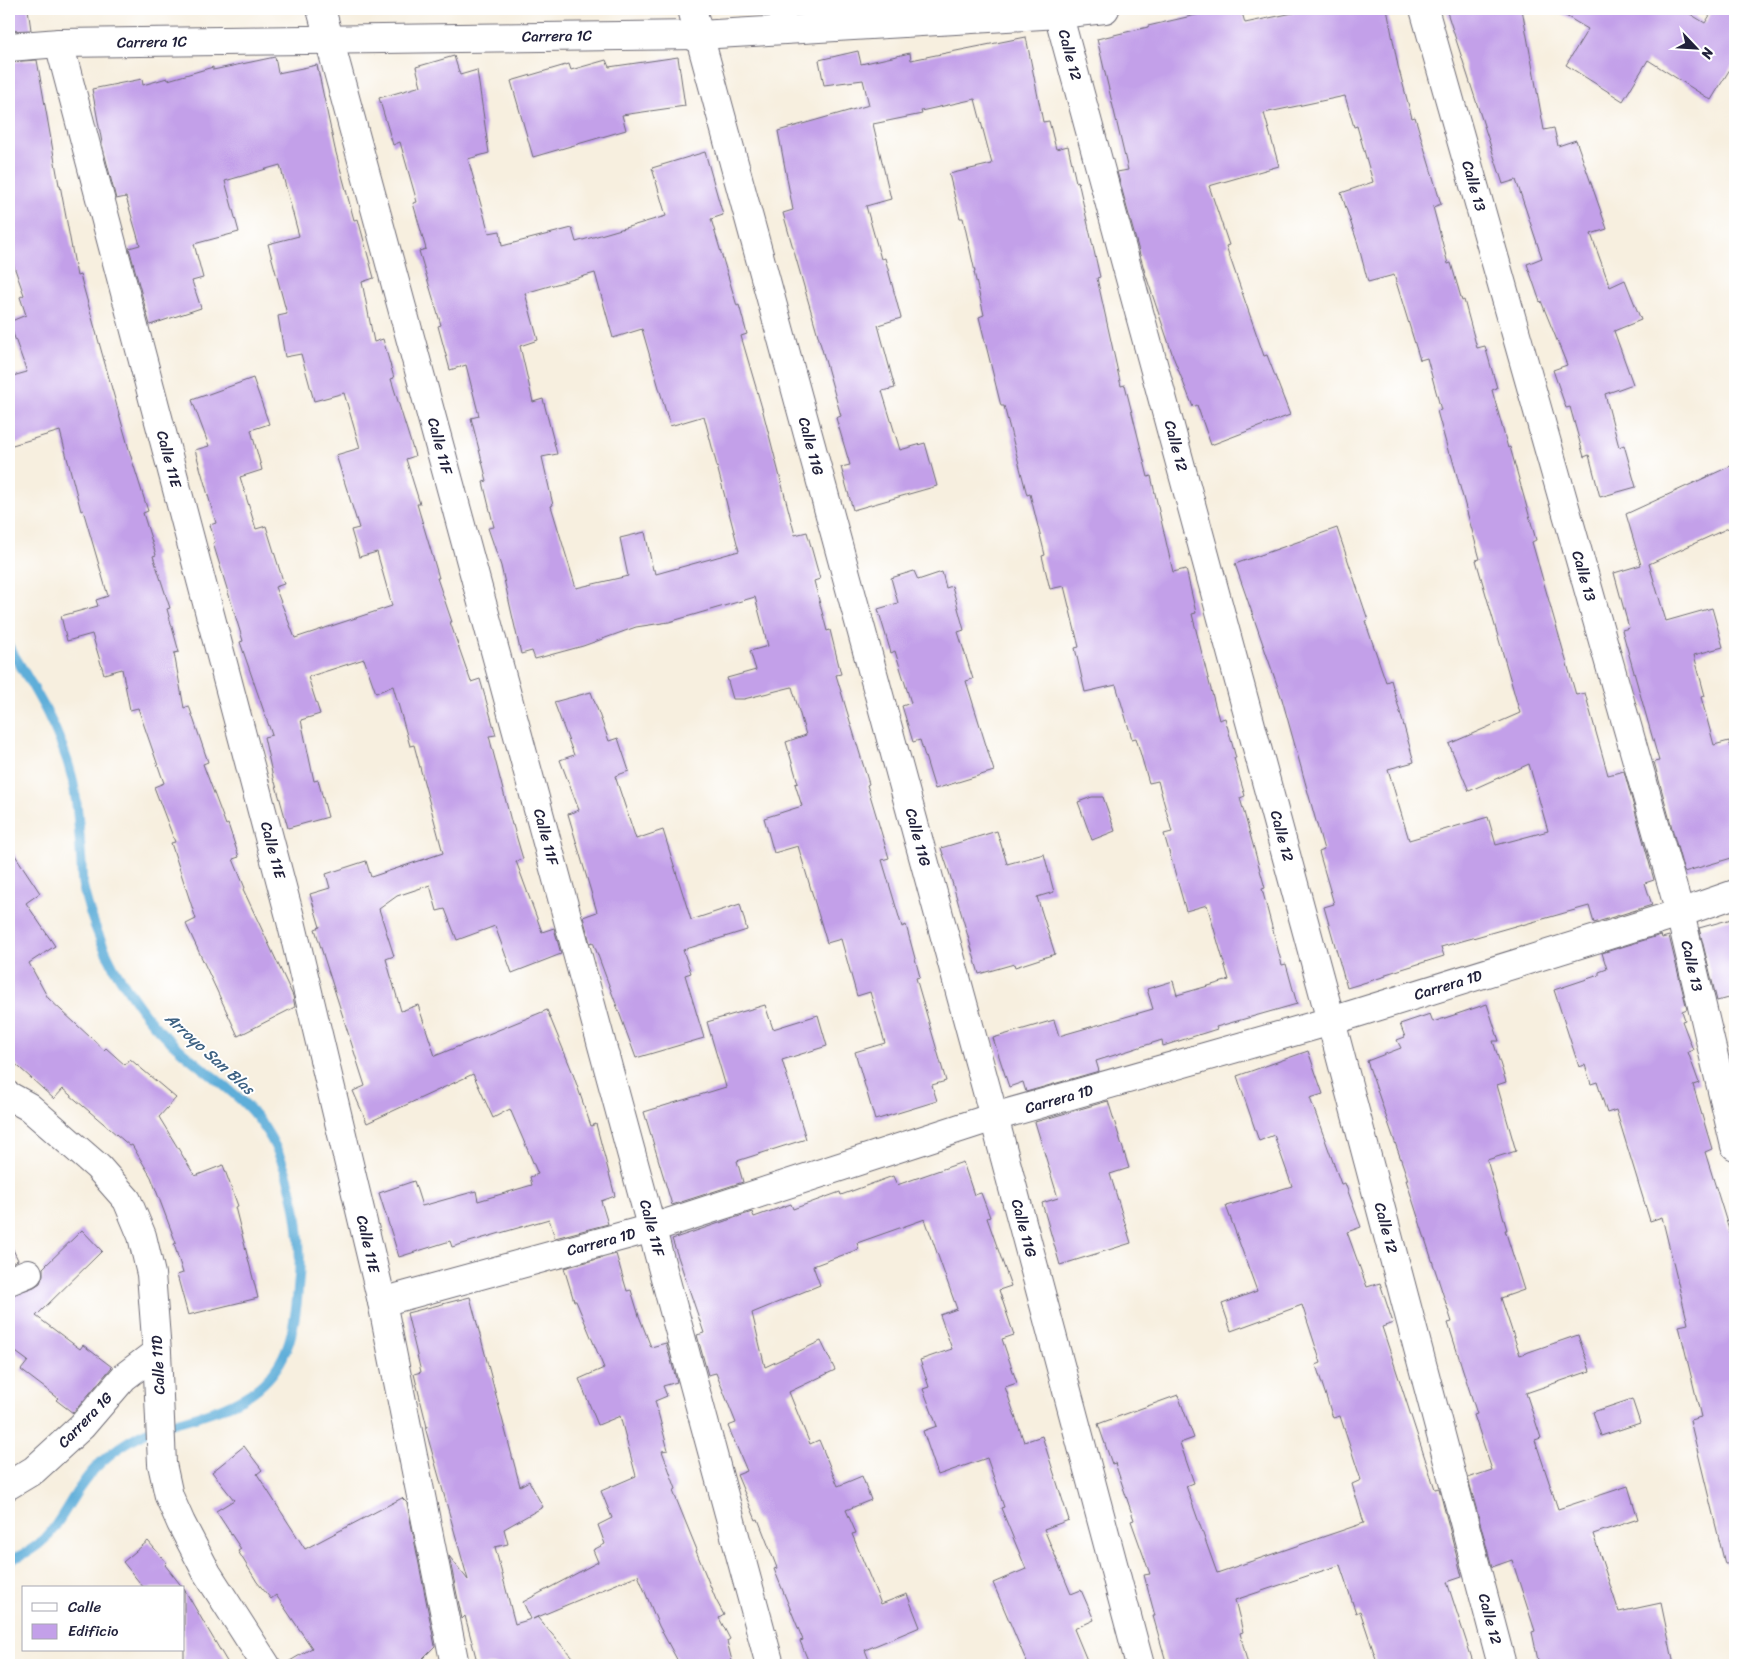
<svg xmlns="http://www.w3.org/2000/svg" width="1744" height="1674" viewBox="0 0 1744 1674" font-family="Sriracha,sans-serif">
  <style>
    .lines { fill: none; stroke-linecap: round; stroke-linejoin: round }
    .stream { stroke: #5eaed9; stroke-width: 10 }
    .building { fill: #c3a0e9; fill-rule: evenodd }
    .minor-casing { stroke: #6d6a74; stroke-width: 30 }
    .minor { stroke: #fff; stroke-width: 28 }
    .labels { text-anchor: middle; stroke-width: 4; stroke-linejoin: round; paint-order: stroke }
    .street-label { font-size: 15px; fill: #22223b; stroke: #fff }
    .water-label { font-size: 16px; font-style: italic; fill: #3d6182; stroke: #fff }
  </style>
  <rect width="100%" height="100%" fill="#fff"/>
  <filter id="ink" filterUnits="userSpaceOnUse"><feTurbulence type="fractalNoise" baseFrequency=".02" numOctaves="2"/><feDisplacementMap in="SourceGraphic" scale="10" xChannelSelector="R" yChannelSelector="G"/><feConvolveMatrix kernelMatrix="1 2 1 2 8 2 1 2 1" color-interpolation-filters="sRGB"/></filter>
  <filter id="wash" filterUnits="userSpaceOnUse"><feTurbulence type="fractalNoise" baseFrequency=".0096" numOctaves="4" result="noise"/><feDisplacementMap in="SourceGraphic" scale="20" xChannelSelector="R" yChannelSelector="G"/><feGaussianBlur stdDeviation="1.12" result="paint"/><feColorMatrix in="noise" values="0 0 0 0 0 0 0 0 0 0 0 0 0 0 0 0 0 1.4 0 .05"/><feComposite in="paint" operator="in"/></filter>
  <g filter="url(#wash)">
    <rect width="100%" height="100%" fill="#f7efdf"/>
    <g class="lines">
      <path class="stream" d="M9,647C34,688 60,729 72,777C78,803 79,830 81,857C82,867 81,877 83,886C89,914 101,943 114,968C125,986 143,1014 158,1029C183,1056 215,1076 242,1101C290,1146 305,1226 298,1289C295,1327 289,1363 258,1388C234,1408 197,1416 167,1425C158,1428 148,1430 140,1435C117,1447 98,1462 83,1483C58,1517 54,1545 9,1560"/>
    </g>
    <g id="blocks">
      <g class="building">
        <path d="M9,9H28L31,30L9,31Z"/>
        <path d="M1222,9H1241L1245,23L1312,9H1387L1398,66L1412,118L1415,117L1441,204L1433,207L1448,264L1451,263L1462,301L1464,300L1477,348L1485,346L1497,388L1492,390L1508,448L1510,447L1536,540L1532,542L1576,695L1585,693L1608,775L1624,771L1654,880L1645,883L1652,905L1594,923L1589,906L1522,925V924L1441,947L1444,956L1386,974V976L1347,988L1324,907L1334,904L1319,852L1324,850L1282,699L1235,564L1337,528L1368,620L1365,621L1386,682L1391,680L1414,762L1388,769L1409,840L1488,817L1496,845L1548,831L1529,764L1469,791L1449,744L1520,713L1476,560L1480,559L1451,454H1449L1437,411L1441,410L1427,358L1420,360L1394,275L1368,282L1358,244L1341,193L1373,182L1357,126L1354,127L1345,96L1264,113L1279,166L1209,186L1229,245L1226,246L1264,356L1267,355L1290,415L1211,445L1197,405L1193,407L1174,359L1145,273L1117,172L1128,170L1097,39L1148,27V26Z"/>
        <path d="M1446,9H1522L1544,130L1554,128L1558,146L1576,140L1607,229L1591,234L1610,287L1625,280L1641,320L1614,331L1633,384L1605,394L1619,447L1624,445L1636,487L1600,497L1589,455L1584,457L1570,407L1566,408L1553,370L1567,365L1541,301L1540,302L1527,264L1542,258L1516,180L1503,184Z"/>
        <path d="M1554,9H1682L1705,23L1714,9H1726L1735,15V61L1711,100L1648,60L1623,101L1566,65L1588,29Z"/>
        <path d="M1026,37L1043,122L1049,121L1056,149L1068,146L1076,182L1078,181L1100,277L1097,278L1121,386L1125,385L1148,477L1151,476L1173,572L1186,569L1196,613L1192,614L1208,678L1219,720L1225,718L1236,758H1234L1245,796L1240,798L1265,888L1262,889L1282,965L1286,964L1297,1004L1216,1027L1217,1029L1163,1046L1162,1040L1096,1061L1099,1071L1026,1092L1023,1082L1009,1087L993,1038L1054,1020L1059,1036L1153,1009L1147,989L1173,981L1177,995L1229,980L1207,905L1186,911L1164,834L1172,832L1158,781L1149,783L1136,738L1132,739L1116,685L1085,692L1075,648L1079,647L1064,586L1050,589L1042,556L1045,555L1030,494L1027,495L1004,406H1001L979,317L984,315L974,272H975L963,218H960L949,174L992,164L975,99L921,111L922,114L873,124L891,199L866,206L881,259L885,258L901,318L878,325L895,388L882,391L900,450L925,443L937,486L853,510L841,467L850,465L836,418L841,416L783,213L793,210L778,131L869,105L863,80L824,85L819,60L858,51L861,64L910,53L911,60Z"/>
        <path d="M454,56L460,75L477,70L489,153L468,159L489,233L500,231L502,246L572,228L576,242L666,216L652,168L705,152L723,215L711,219L737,306L739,305L747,334L741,336L762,408L795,535L807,532L820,579L814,581L827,631L830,630L841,674L836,675L869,784L867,785L889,858L882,860L902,927L906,925L920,977L916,978L946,1081L932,1085L937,1101L875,1120L855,1052L885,1043L870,992L857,996L841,939L827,943L798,846L774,853L764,818L802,806L795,784L798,783L786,742L806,735L792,687L744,699H733L727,678L756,670L750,651L768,646L755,597L669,622L636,627L583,646L535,659L532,651L521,654L501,566L488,528L494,527L483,482L487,481L471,418L479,416L466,365L450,370L438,326L441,325L419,251L426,249L413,203L417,202L400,142L393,145L379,98L421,86L416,67ZM595,273L613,338L642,329L670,426L704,416L739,551L656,574L655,570H653L645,532L620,538L628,576L576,588L551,506L553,505L542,457L557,454L543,399L533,402L520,346L538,340L525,293Z"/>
        <path d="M275,57L278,73L317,65L335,149L354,220L358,219L374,278L362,282L374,342L383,339L394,378L391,379L415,456L406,459L420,504H417L439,578H437L452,622H450L471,682L480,679L496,735L489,736L512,825H513L523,859L516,861L542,932L554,928L561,954L512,973L495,926L457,940L445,909L437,911L430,885L397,896L379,909L394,956L386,959L401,1011L418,1005L435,1056L547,1010L572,1071L591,1126L596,1124L615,1196L601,1201L608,1224L555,1238L549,1219L452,1247L450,1241L399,1257L379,1193L414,1181L422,1206L476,1191L478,1201L532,1185L530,1177L538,1174L510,1109L493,1118L473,1074L367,1123L353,1091L365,1086L315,929L320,927L310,894L330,888L326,874L366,861L371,877L443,853L414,745L410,746L393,686L376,693L364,659L308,677L320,714L301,720L314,781L318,780L328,817L288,828L275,782H274L264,737L272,735L240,642L243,641L213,543L215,542L210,525L216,523L195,450L209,446L192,400L253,378L269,424L251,430L262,470L240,477L256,529L266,526L284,584L275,587L295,638L392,606L377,552L359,557L351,530L359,528L336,455L360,448L344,393L314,401L301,354L285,357L278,316L287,314L268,244L299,236L280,165L225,181L239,232L194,244L203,278L192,281L201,308L150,325L129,248L140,245L126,197L116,199L103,148L92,89L142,79L143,85L167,78L168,80L213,67V70Z"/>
        <path d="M678,57L685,106L622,115L626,130L533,157L511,81L569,64L571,70L606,60L609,67Z"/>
        <path d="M37,60L59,185H60L77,276L80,275L132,460L148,511L143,513L156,555L153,556L170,608L167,609L179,652L174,653L184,708L189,706L208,762L203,764L226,825L228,824L239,857L233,859L245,888L243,889L293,996L295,1007L238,1036L186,924L196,919L171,843L175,842L154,787L164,783L138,708L130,710L122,669L104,674L92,634L67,641L61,616L98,606L96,600L108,596L83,510L81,511L60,431L9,446V377L27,372L9,322L26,315L20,297L24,295L9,252V62Z"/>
        <path d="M1735,464V525L1649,564L1666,621L1712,608L1723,647L1694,655L1705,696L1701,697L1714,745L1729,741L1735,764V857L1684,872L1654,762L1659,761L1622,630L1629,628L1614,573L1641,565L1626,514Z"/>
        <path d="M914,571L918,580L942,572L946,588L952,586L964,630L958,632L973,679L966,681L994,771L935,789L920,740L913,742L902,706L911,703L895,651L891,653L878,609L898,603L891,578Z"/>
        <path d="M591,692L609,741L618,738L629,771L615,776L636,839L663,830L691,920L740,904L747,930L683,950L691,973L685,975L704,1038L636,1058L593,942L590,943L583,917L597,912L568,814L579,810L560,760L574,755L554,702Z"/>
        <path d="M1092,797H1103L1115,831L1092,840L1078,802Z"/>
        <path d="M997,831L1007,864L1044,854L1054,892L1037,897L1055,954L1015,967L1014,964L979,974L950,875L941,848Z"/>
        <path d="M9,846L40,893L26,903L55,946L29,963L48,998L104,1050L106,1048L125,1065L130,1059L176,1098L159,1117L195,1176L223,1165L238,1206L235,1207L258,1298L188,1315L177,1275L183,1273L174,1244L176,1243L151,1177L132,1145L130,1146L63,1089L54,1099L9,1058Z"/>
        <path d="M1735,918V996L1717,1001L1699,928Z"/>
        <path d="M1661,935L1662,938L1669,936L1687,1009L1682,1011L1685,1020L1682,1021L1693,1050L1688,1052L1699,1083L1693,1085L1712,1149L1705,1152L1735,1249V1563L1725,1564L1690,1420L1701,1417L1679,1326L1688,1324L1662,1217L1650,1221L1616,1110L1607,1113L1597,1082L1591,1084L1585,1065L1579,1067L1554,990L1599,975V972L1607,969L1602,953Z"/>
        <path d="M1487,1004L1499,1041H1493L1506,1082L1497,1085L1516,1151L1487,1160L1507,1230H1505L1524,1290L1501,1298L1520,1355L1578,1335L1590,1371L1526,1393L1541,1438L1535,1440L1558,1509L1628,1486L1638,1519L1593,1534L1619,1612L1661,1603L1674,1665H1539L1532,1632L1535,1631L1512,1560L1492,1567L1468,1478L1492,1470L1474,1415L1477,1414L1448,1323L1452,1322L1406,1180H1408L1367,1061L1401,1048L1397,1040L1405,1037L1400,1024L1430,1014L1433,1022Z"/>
        <path d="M765,1005L773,1029L818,1015L827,1046L782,1060L806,1139L737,1161L743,1182L672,1205L644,1112L726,1087L707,1022Z"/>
        <path d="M1308,1051L1323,1094L1310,1098L1341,1184L1345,1183L1361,1227L1347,1232L1367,1287L1380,1283L1393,1323L1382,1327L1435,1489L1439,1488L1462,1577L1447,1582L1474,1665H1378L1360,1611L1356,1613L1340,1565L1235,1600L1243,1632L1240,1633L1248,1665H1167L1153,1616H1155L1144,1575L1150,1574L1131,1521L1134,1520L1115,1463L1112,1464L1098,1424L1178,1395L1194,1438L1180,1443L1194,1483L1186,1486L1217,1573L1364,1523L1352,1484L1361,1480L1340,1416L1333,1418L1316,1365L1321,1363L1302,1305L1231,1331L1222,1304L1257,1291L1226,1206L1292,1186L1274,1135L1259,1141L1237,1076Z"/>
        <path d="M1108,1101L1129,1168L1110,1174L1131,1243L1060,1265L1042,1203L1058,1198L1035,1122Z"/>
        <path d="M963,1162L974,1195L981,1193L990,1217L987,1218L1011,1286L999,1290L1014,1335L1002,1339L1017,1383L1005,1387L1024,1442L1042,1436L1069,1520L1044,1529L1071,1594L1081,1590L1094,1620L1074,1629L1089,1665H1028L993,1583L1026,1569L1001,1508L1004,1507L987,1458L938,1475L923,1431L937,1426L923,1389L929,1387L920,1360L952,1349L940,1315L957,1309L925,1219L857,1243L859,1249L813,1266L820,1285L752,1313L765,1367L821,1341L835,1370L789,1392L810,1444L819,1440L838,1486L862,1476L871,1500L846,1510L856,1533L852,1534L881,1604L907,1594L920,1627L865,1650L871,1665H810L800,1641L803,1640L774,1569L777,1568L758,1519L756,1520L737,1475L747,1471L728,1426L736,1423L716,1373L708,1375L697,1335L704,1333L672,1239L752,1212L754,1217L791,1204L793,1209L840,1192L841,1195L893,1176L897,1185Z"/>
        <path d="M82,1230L102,1251L36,1316L80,1349L83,1345L112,1367L73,1413L56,1400L58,1398L21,1370L28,1361L9,1347V1296L34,1287L40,1283L43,1275V1268Z"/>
        <path d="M9,1241L18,1260L9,1264Z"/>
        <path d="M616,1254L627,1291L631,1290L639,1316L651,1347L666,1343L677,1382L663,1386L667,1396L655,1401L668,1450L662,1451L676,1489L673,1491L697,1550L696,1551L716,1600L724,1615L719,1618L730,1639L727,1641L733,1665H680L659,1626L638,1575L533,1619L537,1617L579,1665H478L465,1616L462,1619L449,1556L468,1580L425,1427H427L414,1374L421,1372L407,1313L470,1297L520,1486L529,1481L543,1507L504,1529L508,1544L495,1547L515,1624L531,1619L523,1602L598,1562L593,1550L605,1544L598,1525L612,1518L601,1491L636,1476L620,1416L598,1425L579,1379L604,1368L576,1301H574L564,1268Z"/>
        <path d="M1632,1399L1640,1423L1601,1436L1593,1412Z"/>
        <path d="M244,1446L262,1470L257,1474L305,1549L402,1498L407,1503L435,1646L416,1665H283L312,1648L276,1595L271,1599L257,1582L238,1551L241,1549L216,1511L234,1500L212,1472Z"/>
        <path d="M148,1541L167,1563L165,1565L183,1588H144L123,1562Z"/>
        <path d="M184,1589L229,1665H184Z"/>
      </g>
    </g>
  </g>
  <g filter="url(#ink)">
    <use href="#blocks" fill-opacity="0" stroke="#6d6a74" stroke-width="1"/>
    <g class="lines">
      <defs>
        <g id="minor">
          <path d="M321,9L770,1665"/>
          <path d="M692,9L994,1117L1140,1665"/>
          <path d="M1057,9L1331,1021L1502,1665"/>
          <path d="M1424,9L1680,913L1735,1146"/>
          <path d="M59,43L290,917L382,1302L455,1665"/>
          <path d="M9,47L59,43L699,35L1059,14L1105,9"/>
          <path d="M9,1096L29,1107L98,1167L127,1200L142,1236L151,1274L157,1352L162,1464L169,1496L181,1523L207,1573L266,1665"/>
          <path d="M9,1281L28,1273"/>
          <path d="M382,1302L652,1228L994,1117L1331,1021L1680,913L1735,894"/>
          <path d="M9,1485L34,1470L82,1426L124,1377L157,1352"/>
        </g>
      </defs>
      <use href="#minor" class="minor-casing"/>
      <use href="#minor" class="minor"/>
    </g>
  </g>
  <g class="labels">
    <g class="street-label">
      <text transform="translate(557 36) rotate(-1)" y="5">Carrera 1C</text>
      <text transform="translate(152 42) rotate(-1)" y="5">Carrera 1C</text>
      <text transform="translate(1070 55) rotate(75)" y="5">Calle 12</text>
      <text transform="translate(1474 186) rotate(74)" y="5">Calle 13</text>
      <text transform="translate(440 446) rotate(75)" y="5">Calle 11F</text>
      <text transform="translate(811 446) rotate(75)" y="5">Calle 11G</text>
      <text transform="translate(1176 446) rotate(75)" y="5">Calle 12</text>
      <text transform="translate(169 459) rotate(75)" y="5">Calle 11E</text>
      <text transform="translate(1584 576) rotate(74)" y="5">Calle 13</text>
      <text transform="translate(1282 836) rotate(75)" y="5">Calle 12</text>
      <text transform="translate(546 837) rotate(75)" y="5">Calle 11F</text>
      <text transform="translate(918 837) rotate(75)" y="5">Calle 11G</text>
      <text transform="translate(273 850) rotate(75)" y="5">Calle 11E</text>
      <text transform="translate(1692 966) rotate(77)" y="5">Calle 13</text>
      <text transform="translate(1448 985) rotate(-17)" y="5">Carrera 1D</text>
      <text transform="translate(1059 1099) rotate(-16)" y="5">Carrera 1D</text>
      <text transform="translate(652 1228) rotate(75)" y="5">Calle 11F</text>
      <text transform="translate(1024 1228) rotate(75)" y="5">Calle 11G</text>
      <text transform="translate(1386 1228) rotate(75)" y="5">Calle 12</text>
      <text transform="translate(601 1242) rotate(-15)" y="5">Carrera 1D</text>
      <text transform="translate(368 1244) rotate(77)" y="5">Calle 11E</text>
      <text transform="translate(158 1365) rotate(-93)" y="5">Calle 11D</text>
      <text transform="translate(85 1420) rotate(-46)" y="5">Carrera 1G</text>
      <text transform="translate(1490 1619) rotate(75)" y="5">Calle 12</text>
    </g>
    <g class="water-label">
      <text transform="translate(210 1053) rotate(42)" y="6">Arroyo San Blas</text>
    </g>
  </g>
  <rect width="1744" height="1674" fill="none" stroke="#fff" stroke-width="30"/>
  <rect x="22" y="1586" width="162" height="65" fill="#ffffff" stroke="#a7a7b1"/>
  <rect x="32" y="1603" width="25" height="8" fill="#ffffff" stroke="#a7a7b1"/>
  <text x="68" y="1612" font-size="15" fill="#22223b">Calle</text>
  <rect x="32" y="1624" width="25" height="15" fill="#c3a0e9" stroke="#a7a7b1"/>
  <text x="68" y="1636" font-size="15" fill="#22223b">Edificio</text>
  <g transform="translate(1696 48) rotate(115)" stroke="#ffffff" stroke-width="4" paint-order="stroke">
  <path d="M0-4L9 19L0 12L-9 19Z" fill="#22223b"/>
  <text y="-8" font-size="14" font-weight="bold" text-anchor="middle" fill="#22223b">N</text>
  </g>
</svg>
